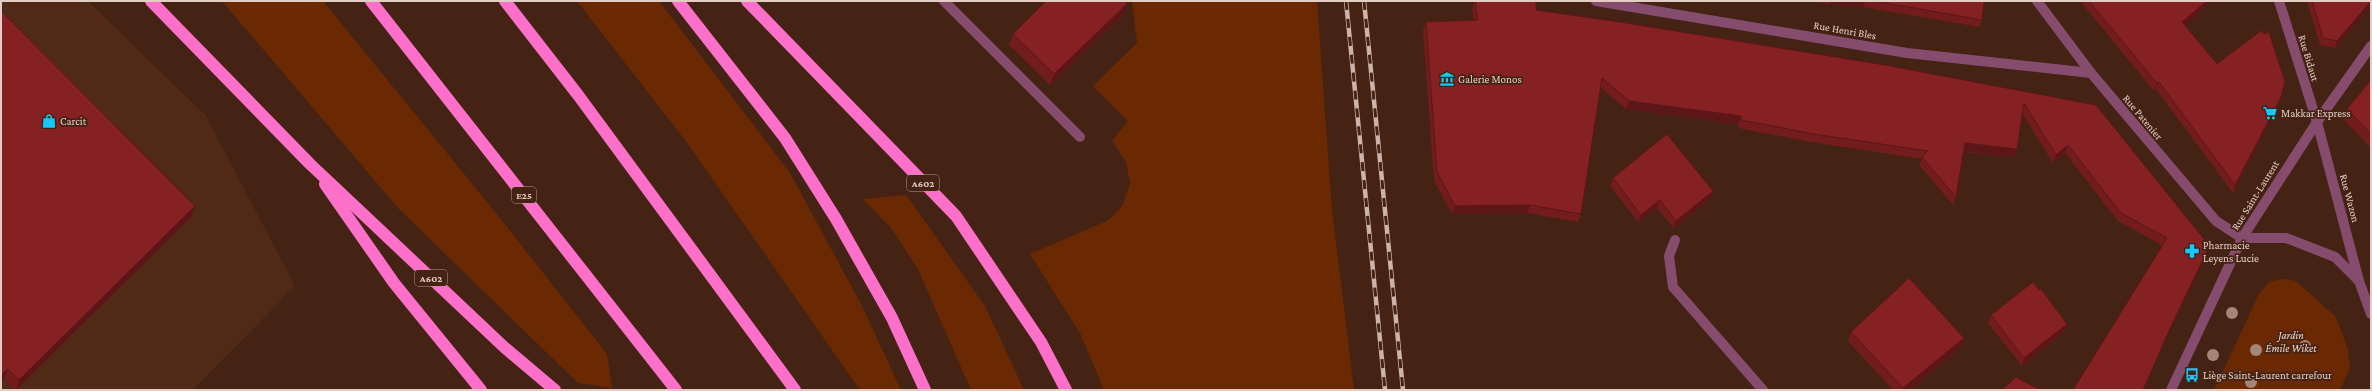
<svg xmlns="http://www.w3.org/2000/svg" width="2372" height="391" viewBox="0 0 2372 391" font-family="'Crimson Pro',serif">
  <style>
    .built { fill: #512917 }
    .green { fill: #6b2903 }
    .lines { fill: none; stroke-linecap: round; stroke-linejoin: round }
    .service { stroke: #854c6e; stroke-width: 10 }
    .minor { stroke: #854c6e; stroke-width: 10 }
    .tertiary { stroke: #854c6e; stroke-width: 10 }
    .motorway { stroke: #fc70c9; stroke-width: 12 }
    .rail-casing { stroke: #cdb4aa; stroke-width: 4.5 }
    .rail { stroke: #442314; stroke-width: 3; stroke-dasharray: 9; stroke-linecap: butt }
    .tree { fill: #a38679 }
    .wall { fill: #721c1e }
    .shaded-wall { fill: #5d1618 }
    .building { fill: #852023; stroke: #5d1618 }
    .labels { text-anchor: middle; stroke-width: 3.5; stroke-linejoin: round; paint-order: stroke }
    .shield { fill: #442314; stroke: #b49a8f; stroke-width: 1 }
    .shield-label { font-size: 10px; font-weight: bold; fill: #e4cdc4 }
    .street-label { font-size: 11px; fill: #e4cdc4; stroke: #442314 }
    .poi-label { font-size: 11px; fill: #e4cdc4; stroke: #442314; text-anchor: start }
    .park-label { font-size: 11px; font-style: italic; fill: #f1d7cc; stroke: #442314 }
  </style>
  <rect width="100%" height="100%" fill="#442314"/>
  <path class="built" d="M1,1H88L206,116L295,286L193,390H1Z"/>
  <g class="green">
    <path d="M222,1H323L500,218L607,354L612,388L578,383L399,209Z"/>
    <path d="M577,1H659L790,173L862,306L901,390H860L688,144Z"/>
    <path d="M1132,1H1317L1332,210L1354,390H1104L1080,333L1030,254L1109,220L1123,205L1130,183L1126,162L1112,141L1128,121L1093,86L1137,43Z"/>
    <path d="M906,195L985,306L1024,390H971L918,269L891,228L863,199Z"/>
    <path d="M2284,279L2296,281L2336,317L2348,350L2350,368L2340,390H2214L2259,294L2269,282Z"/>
  </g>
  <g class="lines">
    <g class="service">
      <path d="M944,1L1080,137"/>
      <path d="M1675,240L1669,256L1673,287L1763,390"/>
    </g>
    <g class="minor">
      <path d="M1596,1L1907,53L2091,73"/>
      <path d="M2037,1L2091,73L2216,221L2242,238"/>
      <path d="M2279,1L2317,122"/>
      <path d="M2242,238H2286L2335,257L2359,281L2371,314"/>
      <path d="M2171,390L2242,238L2317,122L2371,46"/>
    </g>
    <path class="tertiary" d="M2317,122L2359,281"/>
    <g class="motorway">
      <path d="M151,1L310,164L504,347L555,390"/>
      <path d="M371,1L676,390"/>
      <path d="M505,1L578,95L795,390"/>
      <path d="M678,1L785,138L836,219L892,318L925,390"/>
      <path d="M747,1L956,216L1041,342L1066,390"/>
      <path d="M325,184L394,283L481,390"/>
    </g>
    <defs>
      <g id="rail">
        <path d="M1346,1L1385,390"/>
        <path d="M1364,1L1403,390"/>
      </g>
    </defs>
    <use href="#rail" class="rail-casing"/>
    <use href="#rail" class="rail"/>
  </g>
  <g class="tree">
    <circle cx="2232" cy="313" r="6"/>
    <circle cx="2305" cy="346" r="6"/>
    <circle cx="2256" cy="350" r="6"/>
    <circle cx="2213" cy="355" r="6"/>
    <circle cx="2251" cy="382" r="6"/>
  </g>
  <g class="wall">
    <path d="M1475,1L1536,10L2096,105L2203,261L2165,341L2163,246L2118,221L2065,153L2053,163L2022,113L2017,149L2014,157L1964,152L1956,197L1953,205L1919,165L1922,159L1811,142L1738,128V124L1626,109L1600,87L1581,214L1578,222L1527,213L1452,214L1434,181L1423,30L1426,22L1474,20L1472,9Z"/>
    <path d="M1808,1H1984L1982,20L1979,27L1863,7L1829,4Z"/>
    <path d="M2080,1H2212L2185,25L2217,64L2281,97L2278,105L2233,193L2156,89L2154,91Z"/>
    <path d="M2307,1H2371L2335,48L2320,45Z"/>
    <path d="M1127,4L1124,14L1050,85L1009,45L1013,34Z"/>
    <path d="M1,11L191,217L16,390H15L4,379L1,382Z"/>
    <path d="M2371,80V148L2343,119L2347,109Z"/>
    <path d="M1613,178L1713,191L1710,199L1674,228L1657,208L1638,222L1610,186Z"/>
    <path d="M2039,290L2067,324L2064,332L2022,366L1988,323L1991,315Z"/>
    <path d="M1851,332L1964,338L1960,348L1910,390H1893L1848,341Z"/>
  </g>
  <g class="shaded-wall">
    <path d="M1830,1H1865L1863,7L1829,4Z"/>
    <path d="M2207,1H2212L2180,30L2182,22Z"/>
    <path d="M2371,1V5L2335,48L2337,41Z"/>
    <path d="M1127,4L1124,14L1050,85L1054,74Z"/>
    <path d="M2159,82L2156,89L2154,91L2157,83Z"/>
    <path d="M2281,97L2278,105L2233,193L2235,185Z"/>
    <path d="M1629,101L1741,116L1738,124L1626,109Z"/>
    <path d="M1965,143L2017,149L2014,157L1962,151Z"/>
    <path d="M2068,145L2065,153L2053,163L2056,155Z"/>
    <path d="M1713,191L1710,199L1674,228L1676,221Z"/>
    <path d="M1660,200L1657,208L1638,222L1641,215Z"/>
    <path d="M1530,205L1527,213L1452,214L1455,206Z"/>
    <path d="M195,206L191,217L16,390L19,380Z"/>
    <path d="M2206,253L2203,261L2165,341L2143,390L2168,333Z"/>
    <path d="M2067,324L2064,332L2022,366L2024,358Z"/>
    <path d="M1964,338L1960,348L1910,390H1903V388Z"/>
    <path d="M8,369L4,379L1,382V375Z"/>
  </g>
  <g class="building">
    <path d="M1046,1H1127V4L1054,74L1013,34Z"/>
    <path d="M1475,1H1536V10L1620,22L1885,65L2096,105L2208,244L2206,253L2168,333L2143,390H2073L2167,238L2121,213L2068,145L2056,155L2024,103L2017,149L1965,143L1956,197L1922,157L1928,151L1814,134L1741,120V116L1629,101L1602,78L1581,214L1530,205L1455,206L1437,172L1426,22L1478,20Z"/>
    <path d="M1874,1H1984L1982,20Z"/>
    <path d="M2089,1H2207L2182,22L2217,64L2262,30L2264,34L2269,32L2285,82L2281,97L2235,185L2159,82L2157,83Z"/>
    <path d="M2312,1H2371L2337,41L2323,38Z"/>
    <path d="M1,11L195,206L19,380L8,369L1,375Z"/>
    <path d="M2371,80V134L2347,109Z"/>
    <path d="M1667,134L1713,191L1676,221L1660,200L1641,215L1613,178Z"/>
    <path d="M1909,278L1964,338L1903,388L1851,332Z"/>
    <path d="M2033,282L2039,290L2041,289L2067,324L2024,358L1991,315Z"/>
    <path d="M2016,377L2040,390H2002Z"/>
  </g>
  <defs>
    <symbol id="museum-bare" viewBox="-9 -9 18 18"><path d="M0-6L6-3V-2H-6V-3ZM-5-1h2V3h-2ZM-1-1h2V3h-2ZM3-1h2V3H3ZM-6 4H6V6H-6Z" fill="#15cafb" stroke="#442314" stroke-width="2.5" paint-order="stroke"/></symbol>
    <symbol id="supermarket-bare" viewBox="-9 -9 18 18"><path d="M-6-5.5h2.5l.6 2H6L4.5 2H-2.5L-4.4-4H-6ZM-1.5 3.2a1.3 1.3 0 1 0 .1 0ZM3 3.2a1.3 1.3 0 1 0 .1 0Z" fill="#15cafb" stroke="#442314" stroke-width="2.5" paint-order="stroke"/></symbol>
    <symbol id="shop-bare" viewBox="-9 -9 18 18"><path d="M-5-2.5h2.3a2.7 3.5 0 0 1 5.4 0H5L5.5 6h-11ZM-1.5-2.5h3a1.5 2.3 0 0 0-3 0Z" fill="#15cafb" stroke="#442314" stroke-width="2.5" paint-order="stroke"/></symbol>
    <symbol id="pharmacy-bare" viewBox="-9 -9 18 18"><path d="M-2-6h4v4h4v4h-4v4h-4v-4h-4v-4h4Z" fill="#15cafb" stroke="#442314" stroke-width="2.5" paint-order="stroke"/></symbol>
    <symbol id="bus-bare" viewBox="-9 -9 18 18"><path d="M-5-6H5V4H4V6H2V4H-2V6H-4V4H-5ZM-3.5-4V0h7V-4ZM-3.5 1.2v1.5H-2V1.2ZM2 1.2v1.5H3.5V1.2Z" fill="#15cafb" stroke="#442314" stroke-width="2.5" paint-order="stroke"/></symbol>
  </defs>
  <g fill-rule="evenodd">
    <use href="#museum-bare" x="1437" y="69" width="20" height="20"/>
    <use href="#supermarket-bare" x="2260" y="103" width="20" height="20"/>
    <use href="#shop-bare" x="39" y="111" width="20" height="20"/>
    <use href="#pharmacy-bare" x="2182" y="241" width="20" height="20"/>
    <use href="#bus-bare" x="2182" y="365" width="20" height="20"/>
  </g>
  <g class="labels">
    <g class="shield">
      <rect x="907" y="175" width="32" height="16" rx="3"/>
      <rect x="512" y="187" width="24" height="16" rx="3"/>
      <rect x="415" y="270" width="32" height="16" rx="3"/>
    </g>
    <g class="shield-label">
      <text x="923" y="187">A602</text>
      <text x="524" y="199">E25</text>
      <text x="431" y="282">A602</text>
    </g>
    <g class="street-label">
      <text transform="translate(1845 30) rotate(10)" y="4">Rue Henri Bles</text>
      <text transform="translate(2309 58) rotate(73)" y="4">Rue Bidaut</text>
      <text transform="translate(2143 117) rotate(50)" y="4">Rue Patenier</text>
      <text transform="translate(2255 195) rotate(-58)" y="4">Rue Saint-Laurent</text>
      <text transform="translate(2350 198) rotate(75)" y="4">Rue Wazon</text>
    </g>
    <g class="poi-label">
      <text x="1458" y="83">Galerie Monos</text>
      <text x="2281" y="117">Makkar Express</text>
      <text x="60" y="125">Carcit</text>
      <text x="2203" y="249">Pharmacie<tspan x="2203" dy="13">Leyens Lucie</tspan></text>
      <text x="2203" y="379">Liège Saint-Laurent carrefour</text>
    </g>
    <g class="park-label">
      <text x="2291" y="339">Jardin<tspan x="2291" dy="13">Émile Wiket</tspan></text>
    </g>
  </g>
  <rect width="2372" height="391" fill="none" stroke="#e4cdc4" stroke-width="4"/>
</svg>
